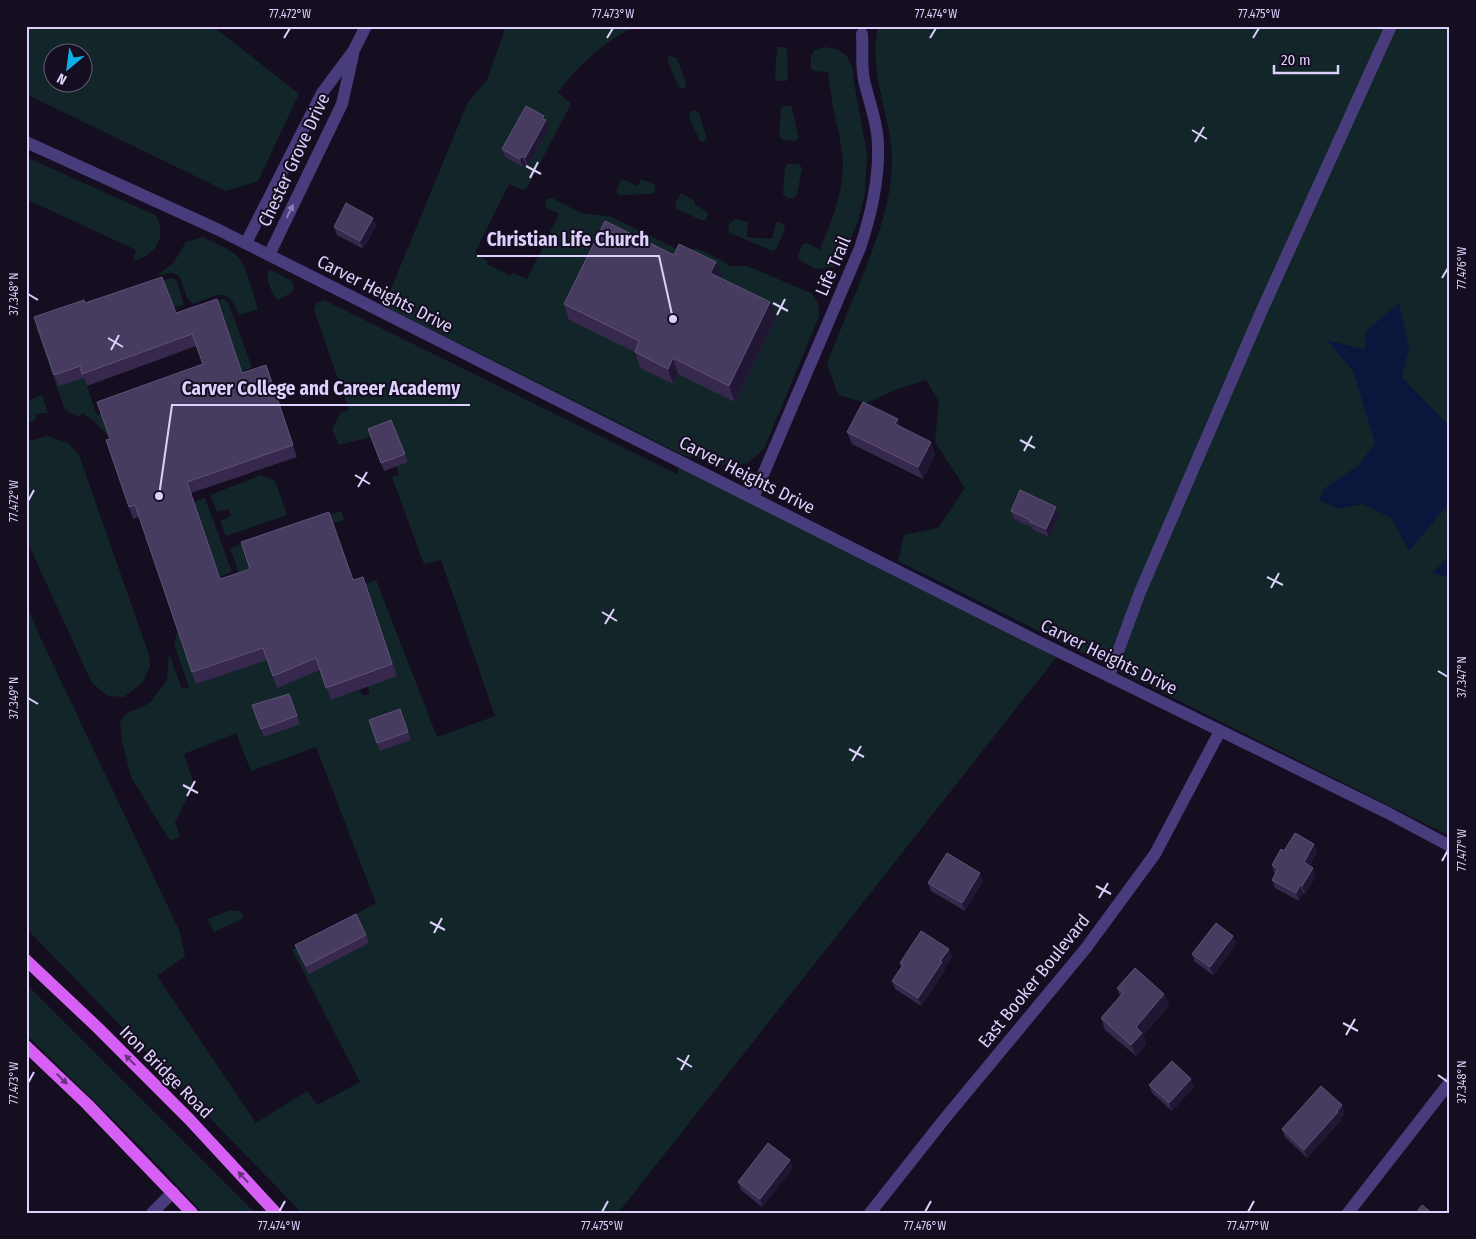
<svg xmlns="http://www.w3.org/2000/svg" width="1476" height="1239" viewBox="0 0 1476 1239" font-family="'Fira Sans Condensed',sans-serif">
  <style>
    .green { fill: #122629; fill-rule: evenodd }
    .water { fill: #0c153b }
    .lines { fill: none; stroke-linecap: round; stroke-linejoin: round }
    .minor { stroke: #493c7c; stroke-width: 12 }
    .major { stroke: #d65ff4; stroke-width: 12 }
    .wall { fill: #36294d }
    .shaded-wall { fill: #211633 }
    .building { fill: #483b60; stroke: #5f5278 }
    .oneway { fill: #8c7fb6 }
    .oneway2 { fill: #6b327f }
    .ticks { fill: none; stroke: #ddd0fc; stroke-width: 2 }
    .labels { text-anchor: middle; stroke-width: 4; stroke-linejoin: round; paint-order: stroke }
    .street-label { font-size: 18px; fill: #ddd0fc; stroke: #140e20 }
    .leader { fill: none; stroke: #ddd0fc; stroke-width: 2 }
    .callout-dot { fill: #ddd0fc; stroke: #140e20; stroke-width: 2 }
    .callout-label { font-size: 19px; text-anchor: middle; font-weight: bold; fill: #ddd0fc; stroke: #140e20; stroke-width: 4; stroke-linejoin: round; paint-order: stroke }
    .neatline { fill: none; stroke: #ddd0fc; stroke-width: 2 }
    .ticks-label { font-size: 12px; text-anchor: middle; fill: #ddd0fc }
  </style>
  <rect width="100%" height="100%" fill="#140e20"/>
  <g class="green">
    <path d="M26,26H213L299,94L258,181L226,191L26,94ZM52,52H82V82H52Z"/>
    <path d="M506,26H636C605,41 578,65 558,92L570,103V106L527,188L522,190L509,184L475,253L487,261V264L509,275L514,273L527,279L559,214L546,208L545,204L547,199L552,198L581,213L612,217L677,249H699L731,266H747L811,293C818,301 820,307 819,317L764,449L748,463L729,466L683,455L384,306L468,102L487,80Z"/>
    <path d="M878,26H1450V836L898,561L904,535L938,528L965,488L935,442L939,402L926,380L898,389L866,403L838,395L827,363C838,336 849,309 860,282C875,244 891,206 892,165C893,118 867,73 878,26Z"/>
    <path d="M778,47H785L787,50L788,78L786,81H778L775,77L777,49Z"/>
    <path d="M824,47L837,49L847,56L853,70L854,82L867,153L865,193L858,221L841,261L833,267L816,269L801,261L798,257L802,245L807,243L820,250C831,223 842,196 843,168C843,146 837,127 833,106C831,95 829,83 828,72L814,71L811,69V56L814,50Z"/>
    <path d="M670,56L677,58L686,84L685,88L682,89L678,86L668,62V58Z"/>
    <path d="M784,106H790L792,108L798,137L796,141L783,140L779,136L781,108Z"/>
    <path d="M694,110L699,113L707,139L704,142L700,141L689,117L690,112Z"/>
    <path d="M26,157L155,215C157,218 159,222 160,226C164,244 148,258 133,261L136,250L26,199Z"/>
    <path d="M788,164H798L802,168L797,195L793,198H787L783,194L785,167Z"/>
    <path d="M641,179L655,185V188L653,194L621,195L618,194L616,191L621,181L624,180L638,186Z"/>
    <path d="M681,193L695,201L694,204L706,211L708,215L705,220H701L677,209L675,206L676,202Z"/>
    <path d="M735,219L745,221L748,223L747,237L772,239L776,223L779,222L783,224L785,230L776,249L773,251L730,233L728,230L730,223Z"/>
    <path d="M203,237C214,243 229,248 238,257C247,266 253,295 258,309L239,315C227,285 219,295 194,304L187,298L180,277L176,274L171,273L157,276L174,262L186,242Z"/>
    <path d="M269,269L292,281L294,288L291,293L278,300C271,292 265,280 269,269Z"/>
    <path d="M170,278L174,279L177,282L184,305L173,308L95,305Z"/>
    <path d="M223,299L227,301L229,305L252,367L242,372L176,316Z"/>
    <path d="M324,300L677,474L680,463L1059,654L618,1213H302L26,928V604L41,639L180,932L185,956L157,976L256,1123L307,1091L317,1105L360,1082L292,950L376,903L316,747L251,771L236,733L184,754L194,785L175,822L180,836L170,841L131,777L122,741L120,723L125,714L150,703L167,680L169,653L182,689L189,687L174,644L178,629L303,618L331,699L360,690L363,696L370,694L332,580L351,574L357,587L376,580L437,737L495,716L441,560L424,564L392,477L399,474L396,466L384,471L370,437L339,445L332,429L341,413L349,410L314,310L316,304Z"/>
    <path d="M88,309L84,378L97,415L102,414L110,438L94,421L82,413L79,417L65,410L36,328Z"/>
    <path d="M42,395L48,413L35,414L36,420L26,423V401Z"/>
    <path d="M48,436L68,443L79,455L149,655L150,667L142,683L124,697L108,696L92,683L26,539V443L28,441Z"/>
    <path d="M261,475L275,481L287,515L226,536L220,521L231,516L228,509L217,512L210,495Z"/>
    <path d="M205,498L232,572L219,577L194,502Z"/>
    <path d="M341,511L344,520L246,554L254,581L240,576L230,548Z"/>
    <path d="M229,911H240L244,918L214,932L207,919Z"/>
    <path d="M26,984L255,1213H203L140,1146L26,1034Z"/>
  </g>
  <g class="water">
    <path d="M1399,303L1409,349L1402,377L1450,427V502L1409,551L1391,518L1363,504L1339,509L1319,500L1325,488L1359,465L1375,443L1353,371L1327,340L1365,350L1366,331Z"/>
    <path d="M1450,555V577L1432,573Z"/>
  </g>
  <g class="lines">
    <g class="minor">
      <path d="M26,142L219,230L1039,642L1388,813L1450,846"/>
      <path d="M246,243L322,93L354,50L366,26"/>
      <path d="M269,255L342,104L353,55"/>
      <path d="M753,498L860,248C871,215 879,182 878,147C878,124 869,102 864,80C861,66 863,49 862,34"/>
      <path d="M1109,676L1140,592L1262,310L1391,26"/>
      <path d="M152,1213L173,1192"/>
      <path d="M870,1213L946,1117L1086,948L1155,854L1220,731"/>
      <path d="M1348,1213L1450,1082"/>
    </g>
    <g class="major">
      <path d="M26,960L98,1028L189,1119L276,1213"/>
      <path d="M26,1046L87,1104L192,1213"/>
    </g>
  </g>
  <g class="wall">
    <path d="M544,116L549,128L528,166L525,164L523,167L505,157L502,149Z"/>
    <path d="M373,218L376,226L363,249L337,235L334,227Z"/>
    <path d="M721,278L776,318L735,402L678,374L673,384L640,368L635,352L569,320L564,304Z"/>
    <path d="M85,303L176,313L242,373L266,365L297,457L191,493L220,579L353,580L363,577L397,676L331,700L320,670L277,688L267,660L196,684L139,517L133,519L129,507L110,439L203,365L196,346L87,386L84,378L58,386L54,375Z"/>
    <path d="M901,427L935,454L923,479L852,444L847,432Z"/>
    <path d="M371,437L405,454L408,462L384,471Z"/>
    <path d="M1056,507L1059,515L1049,537L1033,530L1032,527L1014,519L1011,511Z"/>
    <path d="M289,694L300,724L264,737L252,705Z"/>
    <path d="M400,709L411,740L380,751L369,720Z"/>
    <path d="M1314,844L1317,852L1309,866L1316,876L1305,894L1303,893L1299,901L1275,888L1272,880L1275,874L1274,873L1272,865L1284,851Z"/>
    <path d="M983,881L965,911L931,891L928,883Z"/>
    <path d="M366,935L369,943L309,974L298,953L295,945Z"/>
    <path d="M1233,936L1236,944L1213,975L1195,962L1192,954Z"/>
    <path d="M949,949L952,957L944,968L945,970L921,1006L895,989L892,981L901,967L900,963Z"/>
    <path d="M1117,988L1164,994L1169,1006L1143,1035L1146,1044L1136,1056L1105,1030L1101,1018L1120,996Z"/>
    <path d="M1149,1085L1194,1087L1172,1111L1152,1093Z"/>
    <path d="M1345,1113L1340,1118L1341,1120L1307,1158L1285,1137L1282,1129Z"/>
    <path d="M790,1160L793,1168L762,1207L741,1190L738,1182Z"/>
  </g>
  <g class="shaded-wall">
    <path d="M544,116L549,128L528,166L525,158Z"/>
    <path d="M522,156L525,164L523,167L520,159Z"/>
    <path d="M373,218L376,226L363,249L360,241Z"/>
    <path d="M716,262L722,278L710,273Z"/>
    <path d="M770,302L776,318L735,402L729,386Z"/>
    <path d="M673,358L678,374L673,384L668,369Z"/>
    <path d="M898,419L902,431L895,424Z"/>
    <path d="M931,442L935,454L923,479L918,467Z"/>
    <path d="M1056,507L1059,515L1049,537L1046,529Z"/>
    <path d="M1314,844L1317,852L1306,870L1304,862Z"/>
    <path d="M1313,868L1316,876L1305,894L1302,886Z"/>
    <path d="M980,873L983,881L965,911L962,903Z"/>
    <path d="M1300,885L1303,893L1299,901L1296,893Z"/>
    <path d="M1233,936L1236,944L1213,975L1210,967Z"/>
    <path d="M949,949L952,957L944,968L945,970L921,1006L918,998Z"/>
    <path d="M1164,994L1169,1006L1143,1035L1146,1044L1136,1056L1131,1045L1136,1027Z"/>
    <path d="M1191,1079L1194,1087L1172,1111L1169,1103Z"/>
    <path d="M1342,1105L1345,1113L1340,1118L1341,1120L1307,1158L1304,1150Z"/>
    <path d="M790,1160L793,1168L762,1207L760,1199Z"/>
  </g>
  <g class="building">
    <path d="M526,106L544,116L542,118L546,120L525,158L522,156L520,159L502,149Z"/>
    <path d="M346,203L373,218L360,241L334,227Z"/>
    <path d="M605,221L674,255L679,244L716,262L710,273L770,302L729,386L673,358L668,369L635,352L639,341L564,304Z"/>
    <path d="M162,277L176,313L217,299L242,373L266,365L293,445L187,482L220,579L250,569L241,542L329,512L353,580L363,577L392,664L326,688L316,658L273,676L263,648L192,672L135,505L129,507L106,440L110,439L97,402L203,364L192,334L82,374L80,366L54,375L34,317L84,300L85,303Z"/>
    <path d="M863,402L898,419L895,424L931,442L918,467L847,432Z"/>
    <path d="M391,420L405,454L381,463L368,429Z"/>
    <path d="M1020,490L1056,507L1046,529L1030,522V520L1011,511Z"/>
    <path d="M289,694L297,716L261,729L252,705Z"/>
    <path d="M400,709L408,732L377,743L369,720Z"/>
    <path d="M1295,833L1314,844L1304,862L1313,868L1302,886L1300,885L1296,893L1272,880L1278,869L1272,865L1281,849L1284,851Z"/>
    <path d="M947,853L980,873L962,903L928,883Z"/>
    <path d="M356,914L366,935L306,966L295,945Z"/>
    <path d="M1216,923L1233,936L1210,967L1192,954Z"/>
    <path d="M921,931L949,949L940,961L942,962L918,998L892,981L903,965L900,963Z"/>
    <path d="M1135,968L1164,994L1136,1027L1142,1033L1131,1045L1101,1018L1123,993L1117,988Z"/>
    <path d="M1172,1061L1191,1079L1169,1103L1149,1085Z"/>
    <path d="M1321,1086L1342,1105L1337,1111L1338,1112L1304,1150L1282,1129Z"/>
    <path d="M768,1143L790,1160L760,1199L738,1182Z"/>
    <path d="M1422,1205L1432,1213H1416Z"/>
  </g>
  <defs><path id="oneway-solid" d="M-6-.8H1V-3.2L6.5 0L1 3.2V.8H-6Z" transform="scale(1.25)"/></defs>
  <use class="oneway" href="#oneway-solid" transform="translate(290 211) rotate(-64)"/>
  <g class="oneway2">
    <use href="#oneway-solid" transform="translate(130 1060) rotate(-135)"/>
    <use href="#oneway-solid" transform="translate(62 1079) rotate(44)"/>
    <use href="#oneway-solid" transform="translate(243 1177) rotate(-133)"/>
  </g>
  <path class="ticks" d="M284,38L290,28M607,38L613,28M930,38L936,28M1253,38L1259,28M1192,130L1207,139M1195,142L1204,127M526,166L541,174M530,178L538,162M1442,278L1448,268M28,294L38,300M773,303L788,311M777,315L785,299M108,338L123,347M111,350L119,335M1020,440L1035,448M1024,451L1032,436M355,475L370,484M358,487L367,472M28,501L34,490M1267,577L1283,585M1271,588L1279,573M602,612L617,621M605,624L614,609M1438,671L1448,677M28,698L38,704M849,749L864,757M852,761L861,746M183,785L198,793M187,796L195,781M1442,861L1448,850M1096,886L1111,894M1099,898L1108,883M430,922L445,930M434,933L442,918M1343,1023L1358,1031M1346,1035L1355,1019M677,1058L692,1067M681,1070L689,1055M1438,1075L1448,1082M28,1083L34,1072M279,1212L285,1201M602,1212L608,1201M925,1212L931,1201M1248,1212L1254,1201"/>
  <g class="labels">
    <g class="street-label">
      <text transform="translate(294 160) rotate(-65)" y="6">Chester Grove Drive</text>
      <text transform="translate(833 266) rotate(-67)" y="6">Life Trail</text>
      <text transform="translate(385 294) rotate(27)" y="6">Carver Heights Drive</text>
      <text transform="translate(747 475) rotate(27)" y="6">Carver Heights Drive</text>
      <text transform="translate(1109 657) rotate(26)" y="6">Carver Heights Drive</text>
      <text transform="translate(1034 981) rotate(-51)" y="6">East Booker Boulevard</text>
      <text transform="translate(166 1072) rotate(45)" y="6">Iron Bridge Road</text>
    </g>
  </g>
  <path class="leader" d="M673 319L659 256H477M159 496L172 405H470"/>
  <g class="callout-dot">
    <circle cx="673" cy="319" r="5"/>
    <circle cx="159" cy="496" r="5"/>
  </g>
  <g class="callout-label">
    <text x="568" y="246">Christian Life Church</text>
    <text x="321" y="395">Carver College and Career Academy</text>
  </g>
  <rect width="1476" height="1239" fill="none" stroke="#140e20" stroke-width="55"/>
  <g transform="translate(68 68) rotate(209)"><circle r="24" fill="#140e20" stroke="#645c78"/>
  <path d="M0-4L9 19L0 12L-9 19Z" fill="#0faee9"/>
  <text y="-8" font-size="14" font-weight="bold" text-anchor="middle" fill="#ddd0fc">N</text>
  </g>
  <path d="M1274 65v8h64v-8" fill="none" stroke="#ddd0fc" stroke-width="2.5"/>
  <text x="1281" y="65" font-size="15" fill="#ddd0fc" stroke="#140e20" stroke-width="4" paint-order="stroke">20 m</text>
  <rect x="28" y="28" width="1420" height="1184" class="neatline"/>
  <g class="ticks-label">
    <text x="290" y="18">77.472°W</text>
    <text x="613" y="18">77.473°W</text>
    <text x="936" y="18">77.474°W</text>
    <text x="1259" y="18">77.475°W</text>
    <text transform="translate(1462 268) rotate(-90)" y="4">77.476°W</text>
    <text transform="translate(14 294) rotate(-90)" y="4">37.348°N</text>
    <text transform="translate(14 501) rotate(-90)" y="4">77.472°W</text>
    <text transform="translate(1462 677) rotate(-90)" y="4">37.347°N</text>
    <text transform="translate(14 698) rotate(-90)" y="4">37.349°N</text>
    <text transform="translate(1462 850) rotate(-90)" y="4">77.477°W</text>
    <text transform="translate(1462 1082) rotate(-90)" y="4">37.348°N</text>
    <text transform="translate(14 1083) rotate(-90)" y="4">77.473°W</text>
    <text x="279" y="1230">77.474°W</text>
    <text x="602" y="1230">77.475°W</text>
    <text x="925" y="1230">77.476°W</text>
    <text x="1248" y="1230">77.477°W</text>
  </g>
</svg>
